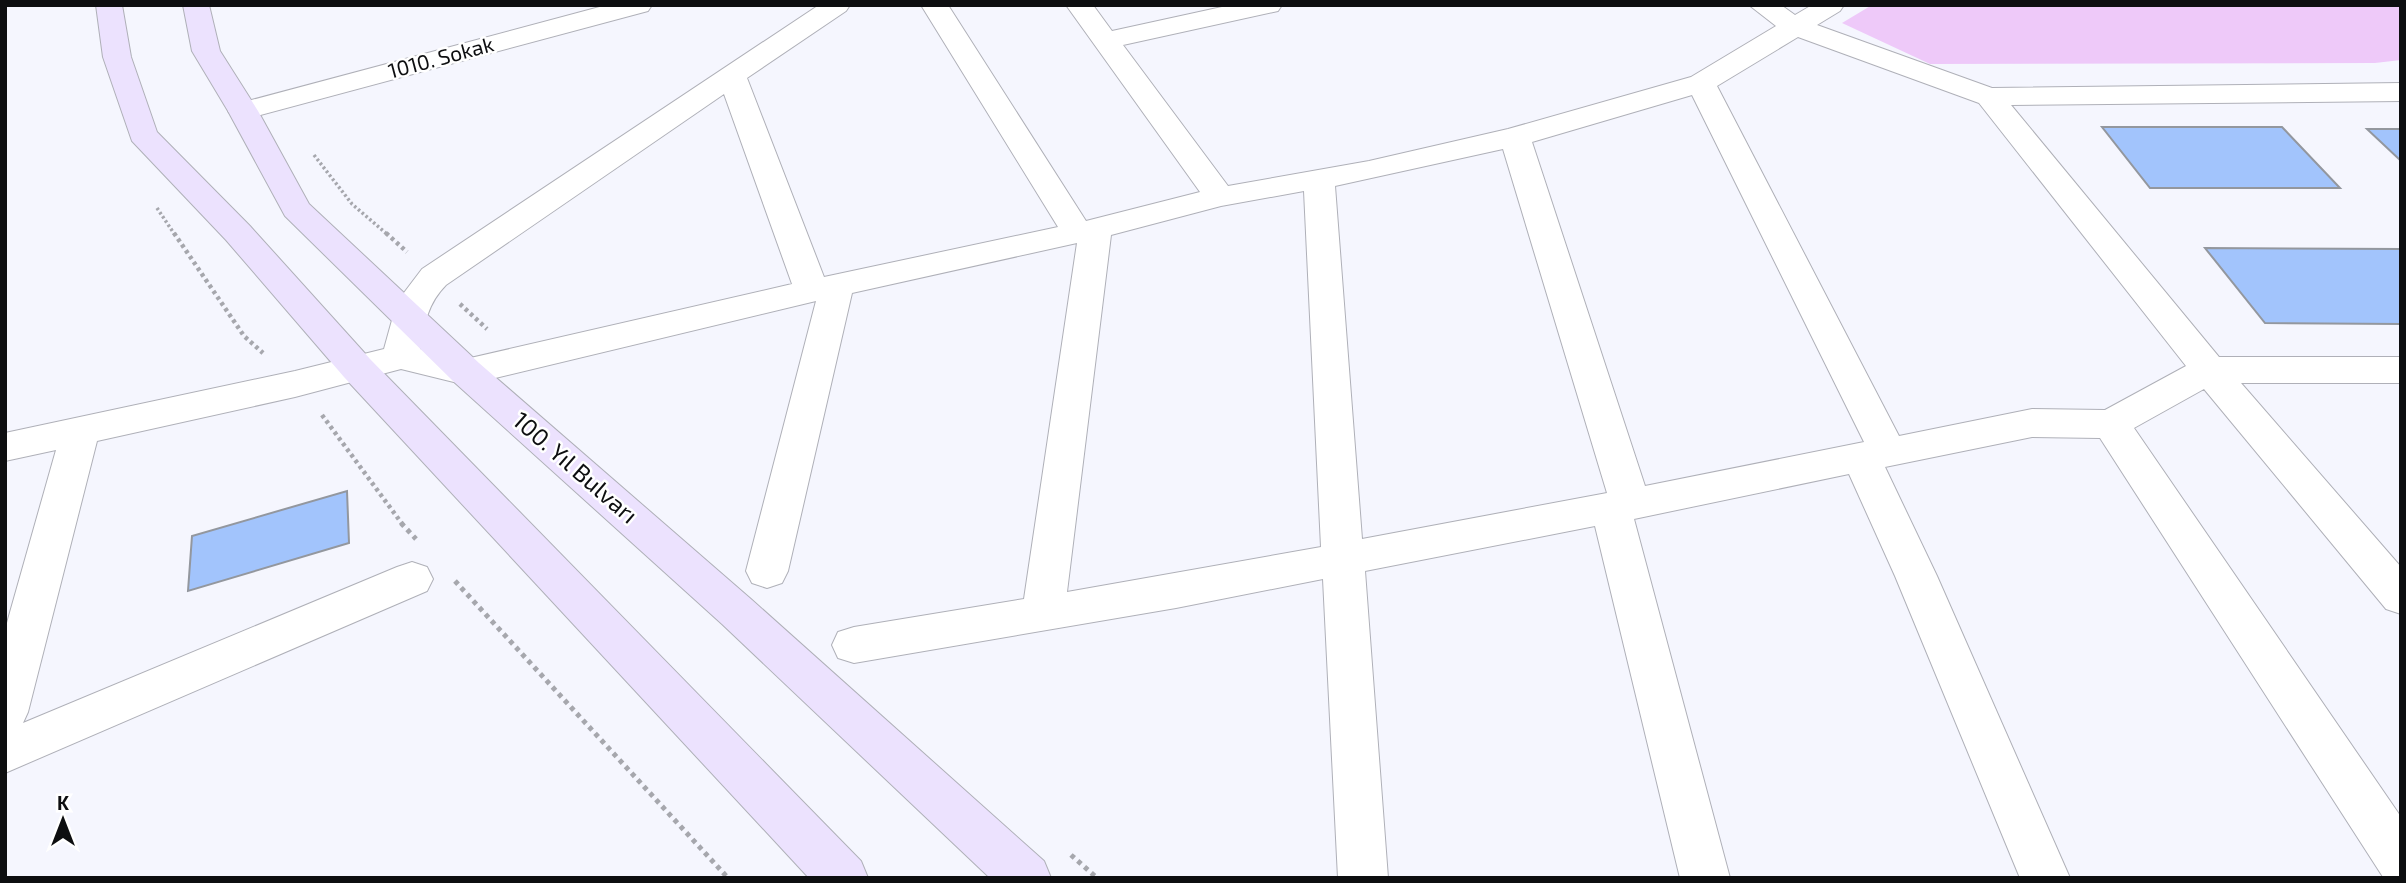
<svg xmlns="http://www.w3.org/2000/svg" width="2406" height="883" viewBox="0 0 2406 883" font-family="'Exo 2',sans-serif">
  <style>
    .green { fill: #eec9f9 }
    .building { fill: #a2c4fc; stroke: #93979e; stroke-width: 2 }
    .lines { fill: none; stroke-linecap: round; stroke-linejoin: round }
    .minor-casing { stroke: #afb0b8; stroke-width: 2 }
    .secondary-casing { stroke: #afb0b8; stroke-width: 2 }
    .path-far2 { stroke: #a6a7ad; stroke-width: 3.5; stroke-dasharray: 2.5 2.5; stroke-linecap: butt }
    .path-far1 { stroke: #a6a7ad; stroke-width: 4.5; stroke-dasharray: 3.5 3.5; stroke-linecap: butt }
    .path { stroke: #a6a7ad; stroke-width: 5; stroke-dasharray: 4.5 4.5; stroke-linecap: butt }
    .minor { fill: #fff; fill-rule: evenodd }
    .secondary { fill: #ece2fe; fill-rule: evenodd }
    .labels { text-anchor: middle; stroke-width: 5; stroke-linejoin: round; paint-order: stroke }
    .far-street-label { font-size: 21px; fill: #0d0e10; stroke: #fff }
    .street-label { font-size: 24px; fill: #0d0e10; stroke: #fff }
  </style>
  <rect width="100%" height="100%" fill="#f5f6fe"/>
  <path class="green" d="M1872,5H2401V60L2375,63L1930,64L1842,23Z"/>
  <g class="building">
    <path d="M2102,127H2282L2340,188H2150Z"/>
    <path d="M2367,129H2401V161Z"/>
    <path d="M2205,248L2401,249V324L2265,323Z"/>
    <path d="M347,491L349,543L188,591L192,536Z"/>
  </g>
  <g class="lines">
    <defs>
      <g id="minor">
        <path d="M607,5H652L648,11L253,117L243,120L233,117L228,111L233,105Z"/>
        <path d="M819,5H850L846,11L747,78L824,277L1058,227L921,5H948L1086,221L1200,192L1066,5H1093L1112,31L1231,5H1282L1278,11L1123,45L1228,186L1369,161L1508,129L1691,77L1776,26L1749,5H1781L1795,15L1812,5H1844L1840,11L1817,25L1992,88L2401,83V101L2011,105L2219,357H2401V383H2241L2401,567V614L2386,609L2204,389L2134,428L2401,817V878L2383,877L2100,438L2032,437L1885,467L1937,576L2070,878H2020L1895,576L1849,474L1634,519L1730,878H1680L1595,526L1365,571L1388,878H1338L1323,579L1176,608L854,663L838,658L832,645L838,632L854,627L1024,599L1077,243L852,293L788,571L782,583L767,588L752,583L746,571L816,301L466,385L401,369L295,397L97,441L28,712L23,723L397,567L412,562L427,567L433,579L427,591L5,773V630L56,450L5,461V433L295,371L384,349L397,302L422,269ZM1798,37L1979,103L2186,366L2105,410L2032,409L1899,436L1717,86ZM724,94L792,284L466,359L420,349C424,324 428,303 446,285ZM1692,95L1864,442L1645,486L1532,142ZM1503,149L1607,493L1362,539L1335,186ZM1304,191L1321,547L1067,592L1111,235L1221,206Z"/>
      </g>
      <g id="secondary">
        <path d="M96,5H122L131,57L157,132L250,226L370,359L861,861L868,878H809L344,377L226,240L132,141L103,57Z"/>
        <path d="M183,5H209L220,51L258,111L309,204L479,363L752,600L1044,861L1051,878H990L722,624L453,381L285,216L228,111L192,51Z"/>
      </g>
    </defs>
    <use href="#minor" class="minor-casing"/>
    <use href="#secondary" class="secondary-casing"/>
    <g class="path-far2">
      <path d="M314,155L352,204L388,235"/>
      <path d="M157,208L175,235"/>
    </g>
    <g class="path-far1">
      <path d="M174,233L244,336L263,353"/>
      <path d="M386,233L407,252"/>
      <path d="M460,304L487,329"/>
      <path d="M322,415L403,525"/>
    </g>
    <g class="path">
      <path d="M401,523L416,539"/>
      <path d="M455,581L728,878"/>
      <path d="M1071,855L1097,878"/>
    </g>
    <use href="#minor" class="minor"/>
    <use href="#secondary" class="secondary"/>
  </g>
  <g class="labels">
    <g class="far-street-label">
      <text transform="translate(441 58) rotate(-15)" y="7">1010. Sokak</text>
    </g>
    <g class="street-label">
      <text transform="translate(575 468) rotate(41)" y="8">100. Yıl Bulvarı</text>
    </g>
  </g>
  <rect width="2406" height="883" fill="none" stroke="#0d0e10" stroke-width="14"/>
  <g transform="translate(63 820)" stroke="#ffffff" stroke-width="5" paint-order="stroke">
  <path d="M0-5L12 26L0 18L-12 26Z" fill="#0d0e10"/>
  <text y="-10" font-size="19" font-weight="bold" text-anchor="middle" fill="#0d0e10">K</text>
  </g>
</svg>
